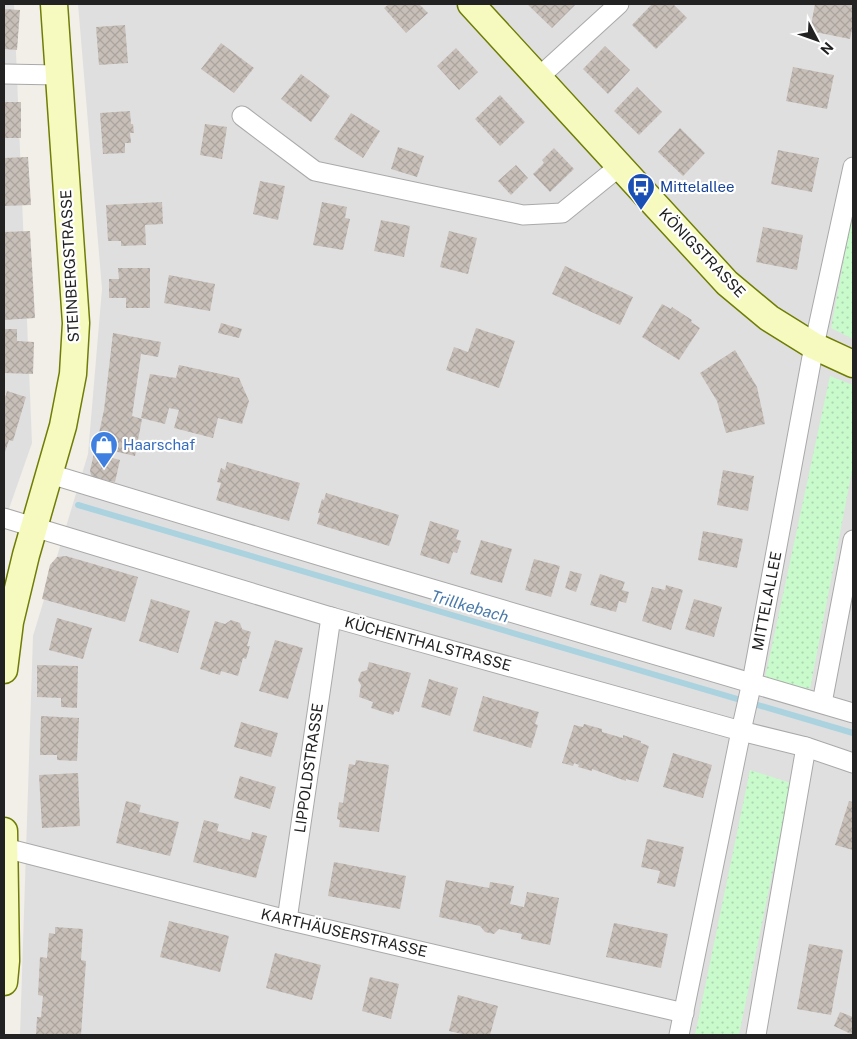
<svg xmlns="http://www.w3.org/2000/svg" width="857" height="1039" viewBox="0 0 857 1039" font-family="'Public Sans',sans-serif">
  <style>
    .residential { fill: #e0dfdf }
    .park { fill: url(#park-dots) }
    .lines { fill: none; stroke-linecap: round; stroke-linejoin: round }
    .stream { stroke: #aad3df; stroke-width: 6 }
    .building { fill: url(#building-cross-hatch) }
    .street-casing { stroke: #a9a9a9; stroke-width: 21 }
    .secondary-casing { stroke: #707d05; stroke-width: 29 }
    .street { stroke: #fff; stroke-width: 19 }
    .secondary { stroke: #f7fabf; stroke-width: 26 }
    .labels { text-anchor: middle; stroke-width: 4.5; stroke-linejoin: round; paint-order: stroke }
    .transit-label { font-size: 15px; fill: #164399; stroke: #fff; text-anchor: start }
    .street-label { font-size: 15px; fill: #222; stroke: #fff }
    .shop-label { font-size: 15px; fill: #366cbe; stroke: #fff; text-anchor: start }
    .water-label { font-size: 16px; font-style: italic; fill: #4a7aab; stroke: #fff }
  </style>
  <defs>
    <pattern id="park-dots" width="8" height="8" patternUnits="userSpaceOnUse" patternTransform="scale(1.25)"><rect width="8" height="8" fill="#c8facc"/><path d="M2 2h.1M6 6h.1" fill="none" stroke="#acd6af" stroke-width="1.8" stroke-linecap="round"/></pattern>
    <pattern id="building-cross-hatch" width="8" height="8" patternUnits="userSpaceOnUse" patternTransform="scale(1.25)"><rect width="8" height="8" fill="#c7bfb8"/><path d="M0 0l8 8M0 8l8-8" fill="none" stroke="#aba49e"/></pattern>
  </defs>
  <rect width="100%" height="100%" fill="#f2efe9"/>
  <g class="residential">
    <path d="M4,4H14L32,443L4,523Z"/>
    <path d="M78,4H853V1035H20L33,636L88,454L102,289Z"/>
  </g>
  <g class="park">
    <path d="M853,210V339L831,328Z"/>
    <path d="M830,376L853,385V466L810,689L765,678Z"/>
    <path d="M750,770L791,783L739,1035H695Z"/>
  </g>
  <g class="lines">
    <path class="stream" d="M78,505L853,733"/>
  </g>
  <g class="building">
    <path d="M389,4H419L428,13L406,33L384,8Z"/>
    <path d="M527,4H576L552,28Z"/>
    <path d="M652,4H673L687,18L656,49L632,25Z"/>
    <path d="M815,4H853V24L850,39L810,31Z"/>
    <path d="M4,9L20,10L17,50L4,49Z"/>
    <path d="M125,25L128,63L99,65L96,27Z"/>
    <path d="M221,43L254,68L234,93L201,69Z"/>
    <path d="M605,46L630,70L608,94L583,69Z"/>
    <path d="M456,48L478,72L459,90L437,66Z"/>
    <path d="M793,67L834,75L827,109L786,101Z"/>
    <path d="M301,74L330,96L311,122L281,99Z"/>
    <path d="M637,87L662,112L639,135L614,111Z"/>
    <path d="M500,95L525,122L500,146L475,119Z"/>
    <rect x="4" y="102" width="17" height="36"/>
    <path d="M130,111L131,124H133L134,133H130L131,143H125V153L103,154L100,113Z"/>
    <path d="M351,113L380,131L363,158L334,139Z"/>
    <path d="M205,124L227,127L222,159L200,155Z"/>
    <path d="M680,128L705,153L683,176L658,152Z"/>
    <path d="M398,147L424,156L417,177L391,169Z"/>
    <path d="M554,148L574,169L550,192L533,174L544,163L542,160Z"/>
    <path d="M778,150L819,158L812,192L771,184Z"/>
    <path d="M28,157L31,205L4,206V158Z"/>
    <path d="M516,165L528,178L511,195L498,181Z"/>
    <path d="M260,181L285,186L278,220L253,214Z"/>
    <path d="M162,202L163,224L145,225L146,245L121,246V241H108L106,205Z"/>
    <path d="M322,202L347,207L345,218L350,219L343,250L313,245Z"/>
    <path d="M381,220L410,226L404,257L374,251Z"/>
    <path d="M763,227L803,235L797,270L756,262Z"/>
    <path d="M30,231L35,318L4,320V232Z"/>
    <path d="M449,231L477,238L468,274L440,267Z"/>
    <path d="M565,266L633,297L620,325L552,294Z"/>
    <path d="M118,268H150V308H126V298H109V279H119Z"/>
    <path d="M169,275L215,284L210,311L164,303Z"/>
    <path d="M662,304L671,309L672,307L692,320L691,322L700,328L679,360L642,337Z"/>
    <path d="M221,323L242,329L239,338L218,333Z"/>
    <path d="M476,328L515,341L499,388L446,370L454,347L468,352Z"/>
    <path d="M4,329H17V341L34,342L33,374L4,373Z"/>
    <path d="M113,333L161,342L158,357L141,354L132,416L142,419L135,456L96,447L104,410Z"/>
    <path d="M735,350L757,387L765,424L726,433L717,401L700,373Z"/>
    <path d="M179,365L239,378L249,401L242,424L218,418L213,438L174,428L179,410L169,408L165,424L141,418L150,374L176,378Z"/>
    <path d="M7,391L26,397L13,441L9,440L4,455V401Z"/>
    <path d="M94,453L120,460L115,482L94,478L91,475L90,471Z"/>
    <path d="M227,462L300,483L289,521L216,500L221,483L217,482L221,468L225,470Z"/>
    <path d="M723,470L754,476L748,511L717,505Z"/>
    <path d="M326,493L399,515L389,546L317,524L320,513H318L322,499L324,500Z"/>
    <path d="M430,521L459,530L456,539L461,541L457,553L453,552L449,564L420,555Z"/>
    <path d="M703,531L743,539L737,568L698,560Z"/>
    <path d="M481,540L512,549L502,583L470,574Z"/>
    <path d="M66,556L138,577L125,622L42,599L50,565L57,557Z"/>
    <path d="M534,559L560,566L551,597L525,590Z"/>
    <path d="M570,571L582,574L576,592L565,588Z"/>
    <path d="M600,574L625,582L622,590L629,592L626,603L619,601L616,612L590,605Z"/>
    <path d="M666,585L683,590L671,630L642,621L652,587L665,590Z"/>
    <path d="M151,599L190,611L178,653L139,641Z"/>
    <path d="M694,599L722,607L714,637L685,629Z"/>
    <path d="M57,618L92,628L83,659L49,650Z"/>
    <path d="M231,620L240,623L242,629L251,632L247,646H250L246,659L243,658L238,676L221,671L220,675L200,669L215,621L225,624Z"/>
    <path d="M275,640L303,648L288,699L259,691Z"/>
    <path d="M369,662L411,673L399,712L395,711L393,715L371,708L373,702L359,697L361,685L358,680L361,672L367,670Z"/>
    <path d="M37,665L78,666L77,708L61,707V698L37,697Z"/>
    <path d="M429,679L458,688L450,716L421,707Z"/>
    <path d="M483,696L539,712L535,724L538,725L531,748L473,731Z"/>
    <path d="M41,716L79,718L77,761L57,760V755H40Z"/>
    <path d="M241,722L278,733L271,757L234,747Z"/>
    <path d="M584,724L602,729V732L623,738V735L641,741V743L649,746L638,782L626,779V781L592,769V771L578,767L579,765L574,763L573,766L562,763L574,725L583,727Z"/>
    <path d="M673,753L712,765L703,798L663,787Z"/>
    <path d="M356,760L389,765L379,832L339,827L340,820L337,819L339,802L343,803L349,764L355,765Z"/>
    <path d="M78,773L80,826L42,828L39,775Z"/>
    <path d="M240,776L276,787L270,809L234,798Z"/>
    <path d="M126,801L141,805L139,812L179,822L170,856L116,843Z"/>
    <path d="M849,801L853,802V850L835,845Z"/>
    <path d="M204,820L219,824L217,831L250,840L252,832L267,836L256,878L193,862Z"/>
    <path d="M647,839L684,847L675,887L657,883L660,871L641,867Z"/>
    <path d="M334,862L406,876L400,909L328,896Z"/>
    <path d="M446,880L489,888L490,882L514,886L510,904L524,907L527,892L559,898L550,945L521,939L522,934L499,929L494,934L485,932L480,926L439,917Z"/>
    <path d="M169,921L229,936L220,972L160,957Z"/>
    <path d="M614,923L668,934L661,968L606,957Z"/>
    <path d="M55,927L83,929L81,960L86,961L81,1035H36L37,1017H41L43,996L38,995L40,957L47,958L49,933L55,934Z"/>
    <path d="M809,944L843,950L831,1015L797,1009Z"/>
    <path d="M275,953L321,965L312,1000L266,988Z"/>
    <path d="M370,977L399,984L391,1019L362,1011Z"/>
    <path d="M458,995L498,1006L490,1035H467L449,1031Z"/>
    <path d="M840,1012L853,1017V1035L834,1026Z"/>
  </g>
  <g class="lines">
    <defs>
      <g id="street">
        <path d="M4,74L58,75"/>
        <path d="M539,77L619,4"/>
        <path d="M242,116L315,171L523,215L562,213L620,166"/>
        <path d="M50,474L354,566L853,713"/>
        <path d="M4,518L331,617L741,731L806,747L853,763"/>
        <path d="M822,703L853,540"/>
        <path d="M5,848L287,920L684,1013"/>
        <path d="M287,920L331,617"/>
        <path d="M679,1035L741,731L752,682L814,346L853,167"/>
        <path d="M756,1035L806,747"/>
      </g>
      <g id="secondary">
        <path d="M471,4L727,283L769,318L814,346L853,364"/>
        <path d="M4,670L10,622L26,555L63,426L73,374L76,323L54,4"/>
        <path d="M4,831L6,961L4,982"/>
      </g>
    </defs>
    <use href="#street" class="street-casing"/>
    <use href="#secondary" class="secondary-casing"/>
    <use href="#street" class="street"/>
    <use href="#secondary" class="secondary"/>
  </g>
  <defs>
    <symbol id="bus-pin" viewBox="-11 -11 22 30"><path d="M0 17L-7.5 6A9.5 9.5 0 1 1 7.5 6Z" fill="#1a4fb4" stroke="#fff"/><path d="M-5-6H5V4H4V6H2V4H-2V6H-4V4H-5ZM-3.5-4V0h7V-4ZM-3.5 1.2v1.5H-2V1.2ZM2 1.2v1.5H3.5V1.2Z" fill="#fff"/></symbol>
    <symbol id="shop-pin" viewBox="-11 -11 22 30"><path d="M0 17L-7.5 6A9.5 9.5 0 1 1 7.5 6Z" fill="#3f7fe0" stroke="#fff"/><path d="M-5-2.5h2.3a2.7 3.5 0 0 1 5.4 0H5L5.5 6h-11ZM-1.5-2.5h3a1.5 2.3 0 0 0-3 0Z" fill="#fff"/></symbol>
  </defs>
  <g fill-rule="evenodd">
    <use href="#bus-pin" x="625" y="171" width="32" height="43"/>
    <use href="#shop-pin" x="88" y="429" width="32" height="43"/>
  </g>
  <g class="labels">
    <g class="transit-label">
      <text x="660" y="192">Mittelallee</text>
    </g>
    <g class="street-label">
      <text transform="translate(702 253) rotate(46)" y="5">KÖNIGSTRASSE</text>
      <text transform="translate(70 266) rotate(-93)" y="5">STEINBERGSTRASSE</text>
      <text transform="translate(767 601) rotate(-79)" y="5">MITTELALLEE</text>
      <text transform="translate(428 644) rotate(15)" y="5">KÜCHENTHALSTRASSE</text>
      <text transform="translate(309 768) rotate(-82)" y="5">LIPPOLDSTRASSE</text>
      <text transform="translate(344 933) rotate(13)" y="5">KARTHÄUSERSTRASSE</text>
    </g>
    <g class="shop-label">
      <text x="123" y="450">Haarschaf</text>
    </g>
    <g class="water-label">
      <text transform="translate(470 606) rotate(16)" y="6">Trillkebach</text>
    </g>
  </g>
  <rect width="857" height="1039" fill="none" stroke="#222222" stroke-width="10"/>
  <g transform="translate(817 40) rotate(131)" stroke="#ffffff" stroke-width="4" paint-order="stroke">
  <path d="M0-4L9 19L0 12L-9 19Z" fill="#222222"/>
  <text y="-8" font-size="14" font-weight="bold" text-anchor="middle" fill="#222222">N</text>
  </g>
</svg>
